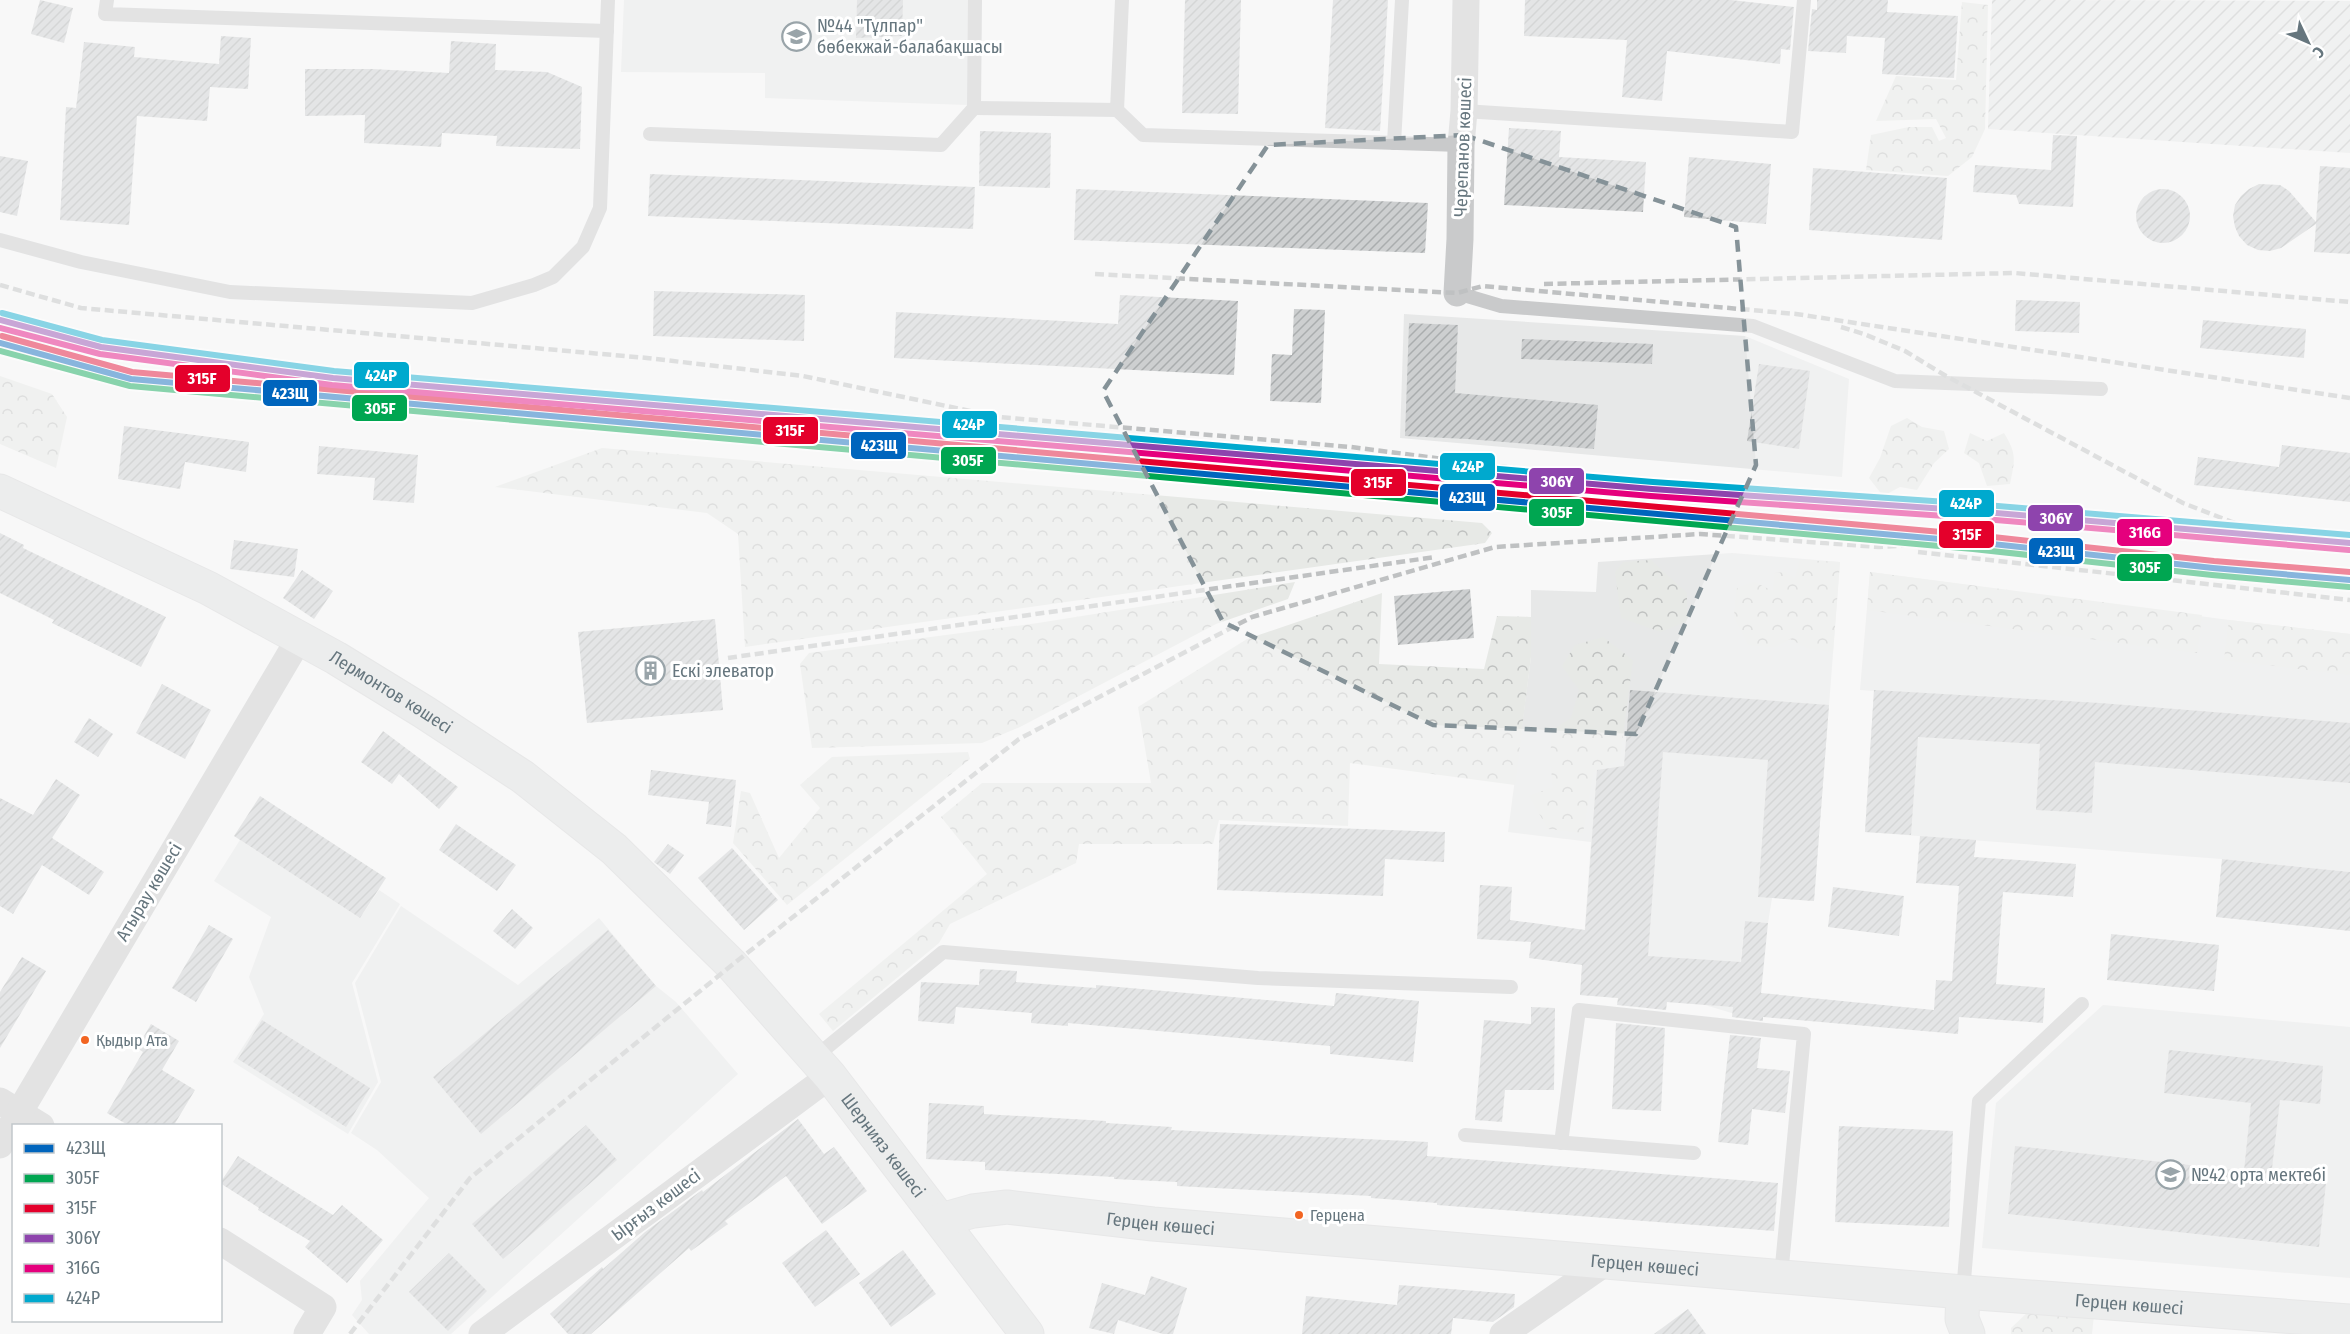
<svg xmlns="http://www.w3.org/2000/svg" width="2350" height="1334" viewBox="0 0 2350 1334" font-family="'Fira Sans Condensed',sans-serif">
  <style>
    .built { fill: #e7e8e8 }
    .industrial { fill: url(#industrial-furrows) }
    .forest { fill: url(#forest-crowns) }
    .building { fill: url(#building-hatch) }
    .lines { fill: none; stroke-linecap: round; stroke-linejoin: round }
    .secondary-casing { stroke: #d3d4d5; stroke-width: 35 }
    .lane { stroke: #c9cacb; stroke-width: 14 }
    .street { stroke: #c9cacb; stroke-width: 27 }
    .secondary { stroke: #dedfdf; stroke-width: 33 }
    .rail { stroke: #bfc1c2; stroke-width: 4.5; stroke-dasharray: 9 4.5; stroke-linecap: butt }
    .rail-1-casing { stroke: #fff; stroke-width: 10 }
    .rail-2-casing { stroke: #fff; stroke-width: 10 }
    .rail-3-casing { stroke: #fff; stroke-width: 10 }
    .rail-4-casing { stroke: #fff; stroke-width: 10 }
    .rail-5-casing { stroke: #fff; stroke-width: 10 }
    .rail-6-casing { stroke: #fff; stroke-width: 10 }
    .rail-1 { stroke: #0065bd; stroke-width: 6 }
    .rail-2 { stroke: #00a651; stroke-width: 6 }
    .rail-3 { stroke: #e4002b; stroke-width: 6 }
    .rail-4 { stroke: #8e44ad; stroke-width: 6 }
    .rail-5 { stroke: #e5007d; stroke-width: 6 }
    .rail-6 { stroke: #00a9ce; stroke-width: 6 }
    .marked { fill: none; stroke: #859298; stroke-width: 4.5; stroke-dasharray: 12 8; stroke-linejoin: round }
    .bus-dot { fill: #f26522; stroke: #fff; stroke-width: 2 }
    .labels { text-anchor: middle; stroke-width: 6; stroke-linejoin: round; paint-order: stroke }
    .bus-label { font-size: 16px; fill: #66767e; stroke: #fff; text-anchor: start }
    .poi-label { font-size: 18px; fill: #66767e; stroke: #fff; text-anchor: start }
    .street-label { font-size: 18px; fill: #66767e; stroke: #fff }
    .line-badge { stroke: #fff; stroke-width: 2 }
    .badge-label { font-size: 16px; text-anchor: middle; font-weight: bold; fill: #fff }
  </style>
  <defs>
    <pattern id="industrial-furrows" width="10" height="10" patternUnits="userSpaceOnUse" patternTransform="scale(1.5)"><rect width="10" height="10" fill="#e7e8e8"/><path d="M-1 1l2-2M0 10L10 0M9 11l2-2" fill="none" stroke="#bfc1c1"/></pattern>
    <pattern id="forest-crowns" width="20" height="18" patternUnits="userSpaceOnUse" patternTransform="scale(1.5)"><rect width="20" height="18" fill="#e7e9e6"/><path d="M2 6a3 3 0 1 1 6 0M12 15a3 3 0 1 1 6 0" fill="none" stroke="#bfc1c0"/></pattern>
    <pattern id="building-hatch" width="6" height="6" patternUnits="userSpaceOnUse" patternTransform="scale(1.5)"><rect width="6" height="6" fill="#cdcfd0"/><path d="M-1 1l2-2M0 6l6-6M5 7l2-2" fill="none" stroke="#aaadae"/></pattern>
  </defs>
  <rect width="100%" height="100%" fill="#f8f8f8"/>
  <g class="built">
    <path d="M624,0H970L968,105L765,98V73L621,72Z"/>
    <path d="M1404,314L1745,336L1849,379L1842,477L1400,438Z"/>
    <path d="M1732,553L1840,562L1814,901L1772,898L1768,923L1745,921L1735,1014L1705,1005L1580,995L1591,842L1508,832L1531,657V590L1596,592L1598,562Z"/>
    <path d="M1870,572L2229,620L2350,634V872L2222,859L1865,832L1874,691L1860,690Z"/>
    <path d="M240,840L360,918L379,890L400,904L352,983L378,1082L348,1134L233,1062L264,1014L249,977L271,917L214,881Z"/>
    <path d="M401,906L518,985L599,918L656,986L676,1002L738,1074L451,1334H369L352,1315L362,1300L360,1281L429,1198L377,1150L351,1133L381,1082L355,983Z"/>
    <path d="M2103,1005L2350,1027V1278L1982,1248L1996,1103Z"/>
  </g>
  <path class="industrial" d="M1992,0L2350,1V153L1988,129Z"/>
  <g class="forest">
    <path d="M1962,2L1988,5L1985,129L1972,157L1948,176L1866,170L1871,135L1909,127H1932L1939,141L1946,138L1936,119L1876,121L1896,76L1956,80Z"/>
    <path d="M0,376L52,394L67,417L56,468L0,444Z"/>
    <path d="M1907,418L1922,427L1944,431L1949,449L1934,463L1917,490L1900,487L1883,496L1869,478L1880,458L1891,426Z"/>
    <path d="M1970,433L1987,441L2004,433C2017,454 2015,460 2010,484L1987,486L1979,463L1964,453Z"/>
    <path d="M602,448L1482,523L1492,533L1485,543L745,647L738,534L707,513L495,487Z"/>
    <path d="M1651,560L1687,593V621L1661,632L1621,618L1615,572L1623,562Z"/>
    <path d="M1800,560L1840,562L1833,652L1807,648L1790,639L1775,647L1748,645L1734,616L1737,588L1754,582L1773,591L1775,573L1785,572L1795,579Z"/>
    <path d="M1870,572L2202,615L2197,653L1867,610Z"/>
    <path d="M1295,582L1288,599L1216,624L1020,727L982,743L812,748L800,664L809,653L1038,623Z"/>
    <path d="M1382,593L1379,664L1484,669L1497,616L1531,617V657L1515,785L1350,763L1348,826L1219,820L1213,844H1079L1076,863L950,924L939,943L833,1031L819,1014L987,874L941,817L982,783H1151L1138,707L1247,639Z"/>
    <path d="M2229,620L2350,634V675L2224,660Z"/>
    <path d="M1603,637L1633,660L1620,759L1593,772L1583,833L1548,829L1529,796L1553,787L1550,760L1552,730L1571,718L1579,690L1562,666L1575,645Z"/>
    <path d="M968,752L970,759L787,905L733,843L741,791L750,793L779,858L820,808L800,785L832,757Z"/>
    <path d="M2029,1311L2094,1315L2092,1334H2011V1328Z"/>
  </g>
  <g class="building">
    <path d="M40,0L73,8L64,43L31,34Z"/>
    <path d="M857,0H903L902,36L856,38Z"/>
    <path d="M1185,0H1241L1238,114L1182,113Z"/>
    <path d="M1333,0H1388L1380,131L1325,128Z"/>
    <path d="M1525,0H1731L1794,7L1790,50L1781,49L1780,64L1667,51L1662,101L1622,97L1627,40L1524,36Z"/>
    <path d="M1817,0H1888L1887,12L1958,16L1954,78L1882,74L1885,38L1847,36L1846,53L1808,51L1812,9L1817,10Z"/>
    <path d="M221,36L251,38L248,89L210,87L207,121L137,116L129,225L60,220L66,107L76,108L84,42L135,47L134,57L219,64Z"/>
    <path d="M451,41L496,44L495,70L547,72L582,87L580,149L496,146L497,136L442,133L441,147L364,143L365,115L305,116V69H372L449,73Z"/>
    <path d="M1509,128L1561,131L1559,157L1646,162L1643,212L1504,205Z"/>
    <path d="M980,131L1051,133L1050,188L979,186Z"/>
    <path d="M2053,135L2077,136L2073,207L2019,204L2016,195L1973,192L1975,165L2051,170Z"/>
    <path d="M0,156L28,161L17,216L0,212Z"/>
    <path d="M1689,157L1771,164L1766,224L1684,217Z"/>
    <path d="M2320,166L2350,168V254L2314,252L2316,224L2281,248L2270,251L2258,250L2247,245L2239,236L2235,227L2233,216L2235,205L2241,196L2249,189L2259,184L2280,185L2289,191L2316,222Z"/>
    <path d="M1813,168L1947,178L1942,240L1809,230Z"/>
    <path d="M650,174L975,187L973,229L648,216Z"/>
    <path d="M1076,189L1428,203L1425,253L1074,240Z"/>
    <circle cx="2163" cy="216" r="27"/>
    <path d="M654,291L805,295L804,341L653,336Z"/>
    <path d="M1120,295L1238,301L1234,375L894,358L896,312L1118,324Z"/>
    <path d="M2016,300L2080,302L2079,333L2015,331Z"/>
    <path d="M1294,309L1325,310L1321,403L1270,401L1272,354L1292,355Z"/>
    <path d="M2203,320L2306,329L2304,358L2200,348Z"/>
    <path d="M1409,323L1458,325L1455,393L1598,405L1594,449L1467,439L1405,436Z"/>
    <path d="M1522,339L1653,344L1652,364L1521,359Z"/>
    <path d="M1759,364L1810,371L1799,449L1747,441Z"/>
    <path d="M124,426L249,442L246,472L185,462L180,489L118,479Z"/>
    <path d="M2282,445L2350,453V502L2194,485L2198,457L2279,467Z"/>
    <path d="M319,446L418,455L414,503L373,500L375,478L317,474Z"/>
    <path d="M0,533L24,545L23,548L166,617L141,667L52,623L54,620L0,593Z"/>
    <path d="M234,540L298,549L294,577L230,569Z"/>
    <path d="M302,570L333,591L314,619L283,598Z"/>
    <path d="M1470,589L1474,638L1398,645L1394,596Z"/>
    <path d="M715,619L723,710L587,723L578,632Z"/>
    <path d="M162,684L211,710L185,759L136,733Z"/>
    <path d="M1630,690L1829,705L1814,901L1758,897L1768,760L1663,752L1648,956L1741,962L1745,921L1768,923L1761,993L1934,1010L1936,980L1952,981L1959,886L1916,883L1920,836L1976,840L1974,857L2076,864L2073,897L2003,892L1996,984L2045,988L2043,1023L1959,1017L1958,1034L1763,1017V1021L1732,1017L1733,1007L1667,1002L1666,1010L1617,1005L1618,998L1580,995L1582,965L1529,958L1531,942L1477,939L1480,885L1512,887L1510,920L1585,930L1597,770L1624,766Z"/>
    <path d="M1874,690L2100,703L2350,723V783L2095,762L2092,813L2036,810L2040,744L1918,737L1911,835L1865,832Z"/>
    <path d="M89,718L113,734L98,757L74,742Z"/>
    <path d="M383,731L458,787L439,809L399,774L392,784L361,762Z"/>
    <path d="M651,770L736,780L731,827L706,824L709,802L648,795Z"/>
    <path d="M56,779L80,795L52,838L104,872L89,895L42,865L13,914L0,906V798L33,815Z"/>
    <path d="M260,796L386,878L360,918L234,836Z"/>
    <path d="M456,824L516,865L497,891L439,850Z"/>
    <path d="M1220,824L1445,832L1444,862L1385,859L1383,896L1217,890Z"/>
    <path d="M668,844L684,855L670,874L654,862Z"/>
    <path d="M732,848L778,900L744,930L698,878Z"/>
    <path d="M2222,859L2350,872V931L2216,917Z"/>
    <path d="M1833,887L1904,896L1899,936L1828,927Z"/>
    <path d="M512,909L533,928L515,949L493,931Z"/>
    <path d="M209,925L233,939L196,1002L172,988Z"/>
    <path d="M608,930L656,986L481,1134L433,1077Z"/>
    <path d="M2111,934L2219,945L2214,991L2107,980Z"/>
    <path d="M22,957L46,971L0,1048V992Z"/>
    <path d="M980,969L1017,971L1016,982L1096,988V985L1334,1006L1336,993L1419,1001L1413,1062L1330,1054V1046L1068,1023V1026L1031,1023L1032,1013L956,1007L954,1024L918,1021L921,982L979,985Z"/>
    <path d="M1531,1007L1555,1008L1554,1090H1505L1502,1122L1475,1120L1484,1020L1531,1024Z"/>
    <path d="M262,1020L370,1088L346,1127L238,1059Z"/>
    <path d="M1616,1023L1665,1028L1661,1111L1612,1109Z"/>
    <path d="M151,1024L179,1041L162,1070L195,1090L174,1125H128L107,1113L143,1052L137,1048Z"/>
    <path d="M1730,1035L1761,1038L1757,1068L1790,1071L1785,1113L1752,1109L1748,1145L1718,1142Z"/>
    <path d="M2169,1050L2323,1066L2320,1104L2280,1100L2271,1177L2326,1183L2319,1247L2008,1214L2015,1146L2244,1171L2251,1103L2164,1093Z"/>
    <path d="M929,1103L984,1106V1114L1106,1121V1123L1172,1127L1171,1130L1428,1142L1427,1156L1778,1183L1774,1231L1437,1205V1203L1371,1198V1196L1177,1186V1182L1114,1179V1177L985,1170V1162L926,1159Z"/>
    <path d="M798,1119L824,1154L834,1147L867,1191L822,1224L786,1176L725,1221L728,1224L691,1251L689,1248L591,1334H568L550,1314L602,1267L603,1269L645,1232L702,1190L703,1192Z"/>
    <path d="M586,1125L617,1160L503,1259L472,1224Z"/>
    <path d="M1839,1126L1953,1131L1949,1227L1835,1222Z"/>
    <path d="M238,1156L333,1215L342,1205L383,1240L347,1283L305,1247L310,1241L258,1210L259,1208L220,1183Z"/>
    <path d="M826,1230L860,1274L815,1307L782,1263Z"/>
    <path d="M903,1250L936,1294L891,1327L859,1283Z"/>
    <path d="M449,1253L487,1291L448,1331L409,1292Z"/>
    <path d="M1151,1276L1187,1288L1173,1334H1163L1118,1320L1114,1334L1089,1328L1102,1283L1145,1295Z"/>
    <path d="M1399,1285L1515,1294L1514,1307L1493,1322L1453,1318L1451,1334H1302L1306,1296L1397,1305Z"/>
    <path d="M1688,1309L1706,1334H1654Z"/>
  </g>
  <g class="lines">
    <defs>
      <g id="secondary">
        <path id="s1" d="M0,491L208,588L336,658L424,712L523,777L614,849L732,965L830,1076L1027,1334"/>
        <path id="s2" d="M941,1220L973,1211L1007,1207L1153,1224L1963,1292L2350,1321"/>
        <path d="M1963,1292L1962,1319L1968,1334"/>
      </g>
    </defs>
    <use href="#secondary" class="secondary-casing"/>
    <g class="lane">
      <path d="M107,0L105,14L607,31"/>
      <path d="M974,108L1117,110L1122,0"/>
      <path d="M1117,110L1143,135L1461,145"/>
      <path d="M1464,111L1792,132L1804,0"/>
      <path d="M650,134L941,145L974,108L975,0"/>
      <path d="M1394,143L1402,0"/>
      <path d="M0,240L81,262L230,292L472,303L534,285L553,277L583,247L600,208L608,0"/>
      <path d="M1457,293L1501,306L1753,326L1895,381L2101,389"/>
      <path d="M814,1058L943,952L1258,978L1511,987"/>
      <path d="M1465,1135L1694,1153"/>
      <path d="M1561,1143L1579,1010L1804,1034L1781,1276"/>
      <path d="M1963,1292L1979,1101L2082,1004"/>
    </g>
    <g class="street">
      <path d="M1457,293L1460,239L1461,145L1464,111L1466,0"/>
      <path d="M0,1101L41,1126"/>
      <path d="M0,1145L299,639"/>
      <path d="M220,1241L323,1307L307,1334"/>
      <path d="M482,1334L830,1076"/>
      <path d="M1503,1334L1608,1261"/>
    </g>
    <use href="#secondary" class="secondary"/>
    <g class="rail">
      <path d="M1095,274L1457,293L1483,286L1796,314L2350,398"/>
      <path d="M1544,284L2015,273L2350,302"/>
      <path d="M0,285L81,308L647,358L803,376L999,417L1351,447L1699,492"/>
      <path d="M1841,327L1864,334L1905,351L1946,376L2183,503L2232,522L2299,539"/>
      <path d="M1918,552L2350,600"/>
      <path d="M728,658L1435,557"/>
      <path d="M350,1334L470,1178L732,965L1019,739L1252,617L1495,547L1700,534L1879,547L1974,542"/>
    </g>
    <defs>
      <path id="rail-1" d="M0,343L131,379L1974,542L2213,568L2350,580"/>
      <path id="rail-2" d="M0,351L130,386L1973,549L2212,575L2349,587"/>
      <path id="rail-3" d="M2,336L132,372L1975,535L2214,561L2350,572"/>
      <path id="rail-4" d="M0,320L101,347L333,378L1652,489L1961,510L2350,543"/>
      <path id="rail-5" d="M0,328L100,354L332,385L1651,496L1960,517L2349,550"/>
      <path id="rail-6" d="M2,313L102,340L334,371L1653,482L1962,503L2350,535"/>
    </defs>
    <use href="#rail-1" class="rail-1-casing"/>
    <use href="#rail-2" class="rail-2-casing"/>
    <use href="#rail-3" class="rail-3-casing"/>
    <use href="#rail-4" class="rail-4-casing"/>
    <use href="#rail-5" class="rail-5-casing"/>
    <use href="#rail-6" class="rail-6-casing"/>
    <use href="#rail-1" class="rail-1"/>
    <use href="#rail-2" class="rail-2"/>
    <use href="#rail-3" class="rail-3"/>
    <use href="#rail-4" class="rail-4"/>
    <use href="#rail-5" class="rail-5"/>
    <use href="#rail-6" class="rail-6"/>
  </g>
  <path d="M0 0H2350V1334H0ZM1464,135L1736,227L1756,465L1636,734L1433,725L1223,622L1103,391L1268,145Z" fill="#f8f8f8" fill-opacity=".55" fill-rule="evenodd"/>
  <path class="marked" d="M1464,135L1736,227L1756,465L1636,734L1433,725L1223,622L1103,391L1268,145Z"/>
  <defs>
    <symbol id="school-ring" viewBox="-11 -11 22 22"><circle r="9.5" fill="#fff" stroke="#99a4a9" stroke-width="1.5"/><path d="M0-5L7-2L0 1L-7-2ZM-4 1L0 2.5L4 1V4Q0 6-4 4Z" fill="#99a4a9"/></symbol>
    <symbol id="building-ring" viewBox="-11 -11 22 22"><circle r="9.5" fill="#fff" stroke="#99a4a9" stroke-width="1.5"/><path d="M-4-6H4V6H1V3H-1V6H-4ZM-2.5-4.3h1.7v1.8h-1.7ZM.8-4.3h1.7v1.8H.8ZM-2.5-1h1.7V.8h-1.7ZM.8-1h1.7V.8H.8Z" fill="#99a4a9"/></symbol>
  </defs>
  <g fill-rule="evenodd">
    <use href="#school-ring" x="780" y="20" width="33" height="33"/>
    <use href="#building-ring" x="634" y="654" width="33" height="33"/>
    <use href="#school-ring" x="2154" y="1158" width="33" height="33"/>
  </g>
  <g class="bus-dot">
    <circle cx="85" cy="1040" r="5"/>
    <circle cx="1299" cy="1215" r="5"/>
  </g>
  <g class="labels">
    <g class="bus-label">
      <text x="96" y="1046">Қыдыр Ата</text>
      <text x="1310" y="1221">Герцена</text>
    </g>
    <g class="poi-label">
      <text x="817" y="32">№44 "Тұлпар"<tspan x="817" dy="21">бөбекжай-балабақшасы</tspan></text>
      <text x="672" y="677">Ескі элеватор</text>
      <text x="2191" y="1181">№42 орта мектебі</text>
    </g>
    <g class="street-label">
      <text transform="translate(1463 147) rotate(-88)" y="6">Черепанов көшесі</text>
      <text dy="6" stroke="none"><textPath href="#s1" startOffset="440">Лермонтов көшесі</textPath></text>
      <text transform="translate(149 892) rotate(-59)" y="6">Атырау көшесі</text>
      <text dy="6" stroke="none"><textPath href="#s1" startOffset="1114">Шернияз көшесі</textPath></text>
      <text transform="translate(656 1205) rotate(-37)" y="6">Ырғыз көшесі</text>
      <text dy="6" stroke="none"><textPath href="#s2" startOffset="222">Герцен көшесі</textPath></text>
      <text dy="6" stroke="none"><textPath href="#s2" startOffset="708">Герцен көшесі</textPath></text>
      <text dy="6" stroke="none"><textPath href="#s2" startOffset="1194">Герцен көшесі</textPath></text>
    </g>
  </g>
  <g class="line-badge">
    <rect x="353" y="361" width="57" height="28" rx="6" fill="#00a9ce"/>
    <rect x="174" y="364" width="57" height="29" rx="6" fill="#e4002b"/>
    <rect x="262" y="379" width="56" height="28" rx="6" fill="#0065bd"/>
    <rect x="351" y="394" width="57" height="28" rx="6" fill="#00a651"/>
    <rect x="941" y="410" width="57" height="29" rx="6" fill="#00a9ce"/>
    <rect x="762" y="416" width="57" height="29" rx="6" fill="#e4002b"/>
    <rect x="850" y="431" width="57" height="29" rx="6" fill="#0065bd"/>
    <rect x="940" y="446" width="57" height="29" rx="6" fill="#00a651"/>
    <rect x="1439" y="452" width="57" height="29" rx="6" fill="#00a9ce"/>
    <rect x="1528" y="467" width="57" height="28" rx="6" fill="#8e44ad"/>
    <rect x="1350" y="468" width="57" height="29" rx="6" fill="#e4002b"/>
    <rect x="1439" y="483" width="57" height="29" rx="6" fill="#0065bd"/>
    <rect x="1938" y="489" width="57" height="29" rx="6" fill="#00a9ce"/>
    <rect x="1528" y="498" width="57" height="29" rx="6" fill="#00a651"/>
    <rect x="2027" y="504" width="57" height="28" rx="6" fill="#8e44ad"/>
    <rect x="2116" y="518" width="57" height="29" rx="6" fill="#e5007d"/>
    <rect x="1938" y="520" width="57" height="29" rx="6" fill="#e4002b"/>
    <rect x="2028" y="537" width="56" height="28" rx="6" fill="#0065bd"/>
    <rect x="2116" y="553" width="57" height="29" rx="6" fill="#00a651"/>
  </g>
  <g class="badge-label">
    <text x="381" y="381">424Р</text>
    <text x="202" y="384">315F</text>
    <text x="290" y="399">423Щ</text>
    <text x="380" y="414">305F</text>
    <text x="969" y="430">424Р</text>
    <text x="790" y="436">315F</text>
    <text x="879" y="451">423Щ</text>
    <text x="968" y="466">305F</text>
    <text x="1468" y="472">424Р</text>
    <text x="1557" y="487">306Y</text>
    <text x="1378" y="488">315F</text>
    <text x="1467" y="503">423Щ</text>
    <text x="1966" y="509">424Р</text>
    <text x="1557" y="518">305F</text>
    <text x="2056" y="524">306Y</text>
    <text x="2145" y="538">316G</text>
    <text x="1967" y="540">315F</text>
    <text x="2056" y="557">423Щ</text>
    <text x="2145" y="573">305F</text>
  </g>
  <rect x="12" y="1124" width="210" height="198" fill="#ffffff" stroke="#c2c8cb" stroke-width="1.5"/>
  <rect x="24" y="1144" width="30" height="9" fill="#0065bd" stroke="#c2c8cb" stroke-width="1.5"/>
  <text x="66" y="1154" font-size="18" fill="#66767e">423Щ</text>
  <rect x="24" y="1174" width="30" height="9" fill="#00a651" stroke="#c2c8cb" stroke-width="1.5"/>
  <text x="66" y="1184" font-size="18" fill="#66767e">305F</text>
  <rect x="24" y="1204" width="30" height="9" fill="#e4002b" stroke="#c2c8cb" stroke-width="1.5"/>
  <text x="66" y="1214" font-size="18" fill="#66767e">315F</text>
  <rect x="24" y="1234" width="30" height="9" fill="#8e44ad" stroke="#c2c8cb" stroke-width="1.5"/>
  <text x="66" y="1244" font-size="18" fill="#66767e">306Y</text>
  <rect x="24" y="1264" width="30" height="9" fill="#e5007d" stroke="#c2c8cb" stroke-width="1.5"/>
  <text x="66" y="1274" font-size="18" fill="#66767e">316G</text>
  <rect x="24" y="1294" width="30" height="9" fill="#00a9ce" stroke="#c2c8cb" stroke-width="1.5"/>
  <text x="66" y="1304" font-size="18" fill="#66767e">424Р</text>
  <g transform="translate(2308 42) rotate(134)" stroke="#ffffff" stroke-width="4.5" paint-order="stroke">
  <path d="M0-4.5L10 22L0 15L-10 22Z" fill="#66767e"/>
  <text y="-9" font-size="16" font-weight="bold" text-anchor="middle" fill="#66767e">С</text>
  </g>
</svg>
